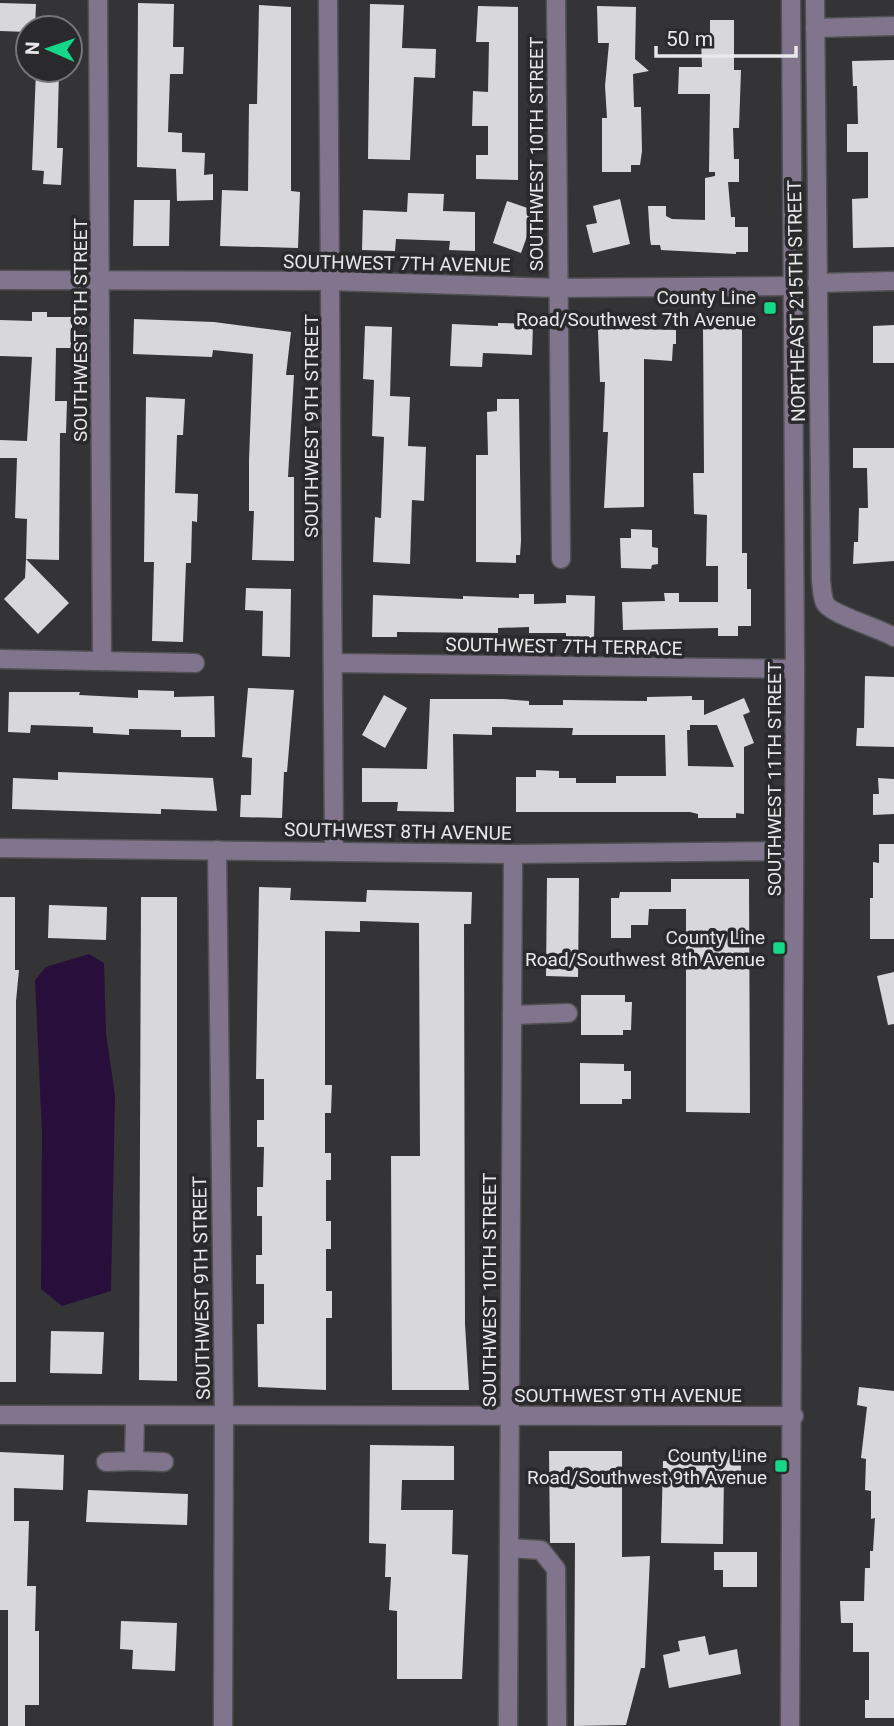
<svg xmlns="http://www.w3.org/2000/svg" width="894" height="1726" viewBox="0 0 894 1726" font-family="Roboto,sans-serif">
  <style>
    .water { fill: #280f3b }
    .building { fill: #d8d7da; fill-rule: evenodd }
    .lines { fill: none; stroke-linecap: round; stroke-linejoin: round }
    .minor-casing { stroke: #515053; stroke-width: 21 }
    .minor { stroke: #80758c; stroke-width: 18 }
    .poi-dot { fill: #15d989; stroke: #2a292b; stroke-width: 2.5 }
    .labels { text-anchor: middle; stroke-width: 7; stroke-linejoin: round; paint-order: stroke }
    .street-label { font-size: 19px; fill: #e8e8e9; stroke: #2a292b }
    .poi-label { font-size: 19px; fill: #e8e8e9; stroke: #2a292b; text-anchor: end }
  </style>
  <rect width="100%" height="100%" fill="#343336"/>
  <path class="water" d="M89,954L104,963L106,1033L115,1096L111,1291L62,1306L41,1289L42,1133L35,980L46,967Z"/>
  <g class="building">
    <path d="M0,3L36,4L35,28H28V32L0,31Z"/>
    <path d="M138,3L174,4L173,47H184L183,74H170L168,132L182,133V152L205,153L204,175L213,174V200L177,201L176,169L137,167Z"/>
    <path d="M370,4L404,5L402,48L436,49L435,78L414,77L410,160L368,159Z"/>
    <path d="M259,5L291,7V191L300,192L298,248L220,246L222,190L248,191L249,104H257Z"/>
    <path d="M478,6L518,7V180L476,179V155H488V126H472L473,91L488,92L489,42H476Z"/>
    <path d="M597,6L636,7L635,59L649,71L633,74L634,107H641L642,151L640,165H631V172H602V118H607L605,86L609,43H598Z"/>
    <path d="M710,20H734V70H741L739,128H733L734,159H739V182H728L731,217H735V227H748V252H736V254L661,250L660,245H651L650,239L648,206H666V216L672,219L705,220V178L715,176V172H709L710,94H678L679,67H702L701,38L703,34H710Z"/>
    <path d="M894,60V247L853,248L852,199L868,198V152H847V124H858L857,86H853L852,61Z"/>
    <path d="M36,71L59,72L57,148H63L61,185L43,184L44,171L32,170Z"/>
    <path d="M408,193L444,194L443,211L475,212V251L449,250L450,241L396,239L395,251L362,250L363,210L407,212Z"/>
    <path d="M620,199L630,244L593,253L586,225L597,223L593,206Z"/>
    <path d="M134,200H170L169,246H133Z"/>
    <path d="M507,201L536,211L521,253L493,243Z"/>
    <path d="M32,312H47V317H72V348H56L55,401H67L66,433H60L59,560L26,559L27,519L15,518L17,458H0V440L27,441L32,357L0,356V320L32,321Z"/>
    <path d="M607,315H634V329L676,330V344H673L672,361L644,359V507L604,508L608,432H603L605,382H600L598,330L607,327Z"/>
    <path d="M134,319L214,322L291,332L286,375H294L288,477H294V561L252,560L254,511H249V460L253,354L213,350L212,357L133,354Z"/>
    <path d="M498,323L533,324L532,355L483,353L482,367L450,366L452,324L498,326Z"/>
    <path d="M894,325V363H873V326Z"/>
    <path d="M365,326L392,327L390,396L410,397L408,446L426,447L424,501L412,500L410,564L373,562L375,517L381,518L384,437L372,436L374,380L363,379Z"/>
    <path d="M703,326H742V553H747V589H751V626H738V636H718V628L623,630L622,602L665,601L664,593H679V602H718V566H706L707,515L694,514L693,473H704Z"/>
    <path d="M146,397L185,399L183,435H177L175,493L198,494L197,522L192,521L191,563H186L183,642L152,641L154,562H144Z"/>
    <path d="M497,399H519L521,541L520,555H516V563L476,562V455H488L487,412L497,411Z"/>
    <path d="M853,448H894V561L853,564L854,542H858L859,508H868L867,468H853Z"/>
    <path d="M631,529L652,530V547L658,548V564L652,565L651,569L621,568L620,538H631Z"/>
    <path d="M26,559L69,603L38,634L4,599L25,578Z"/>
    <path d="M246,588L291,589L290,657L262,656L263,611L245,610Z"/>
    <path d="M519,594H534V604L566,603V595L595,596L594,638L566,637V633H529V627L498,628V633L397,632V637H372L373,595L463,599V596L519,598Z"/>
    <path d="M865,676L894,677V747L856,746L857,728H864Z"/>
    <path d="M248,688L294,690L287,772H284L282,818L240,817L241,795H251L252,758L242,757Z"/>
    <path d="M138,690L174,691V697L214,696L215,737H181V730L129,729V735L93,733V727L31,725L30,733L8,732L9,692H80L79,695L138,698Z"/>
    <path d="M384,695L407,708L385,748L362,735Z"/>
    <path d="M692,696V700H704V715L744,698L750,712L743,715L754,743L744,747V814L736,813V818H698V814L690,812H516V777H536V770L559,771V778H576V783H616V776H666L665,735H572L573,728L492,727V735L453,734L454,812L397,811L398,802H362V768L427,769L430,699H503L529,701V705H563V700L647,701V697ZM690,725H717L734,767L688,766L687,730H690Z"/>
    <path d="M58,772L213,778L217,811L161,809V814L12,809L13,778L58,780Z"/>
    <path d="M878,778L894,779V814L873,815V794H879Z"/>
    <path d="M879,844H894V939H870V898H873V862L879,863Z"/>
    <path d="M547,878H579L578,977L546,976Z"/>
    <path d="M671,879H749L750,1113L686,1112V909H649L648,925H631V938H611V898H619L620,892H671Z"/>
    <path d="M259,887L291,888L290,900L366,902L367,890L472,892L471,924H464L465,1324L469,1390H392L391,1156H420L419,923L360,921V932L325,931V1085H332L331,1113H325V1153H331V1180H326V1221H331V1249H326V1291H332V1318H326V1390L258,1387L257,1324H264V1284H256V1255H262V1216H257V1187H263L264,1147H257V1120H264V1079H256Z"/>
    <path d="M0,897H15V970H19L16,1001V1382H0Z"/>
    <path d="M141,897H177V1381L139,1380Z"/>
    <path d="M49,905L107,907L106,940L48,938Z"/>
    <path d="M894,972V1024L888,1025L877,976Z"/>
    <path d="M581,995H625V1002H632L631,1030H623V1035H581Z"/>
    <path d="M580,1063L624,1064V1071H631V1099H622V1104H580Z"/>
    <path d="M51,1331L104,1332L102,1374L50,1373Z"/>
    <path d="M859,1387L894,1391V1718H865V1700H869V1652H853V1623H841L840,1601H864L865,1568H870V1551H873L875,1518L871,1519V1491L865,1490L866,1459L861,1458L867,1407L857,1405Z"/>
    <path d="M370,1445L454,1446V1480H402L401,1510H453L452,1554L468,1555L462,1679H397V1611L389,1610L391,1577H385L386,1544L369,1543Z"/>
    <path d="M669,1450H741V1475H724L723,1544L661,1543L663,1461H668Z"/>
    <path d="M549,1451H622V1557L650,1556L645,1668H641L626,1725L574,1726L575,1543H550Z"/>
    <path d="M0,1452L64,1455L63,1490L14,1488V1521H29L27,1586H36L35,1631H39V1705H25V1726H8V1610H0Z"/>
    <path d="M88,1490L188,1494L187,1525L86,1522Z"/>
    <path d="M714,1552H757V1587H723V1570H714Z"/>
    <path d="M121,1621L177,1623L175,1671L132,1669L133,1650L120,1649Z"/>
    <path d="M705,1636L709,1655L737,1649L741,1674L669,1688L663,1655L680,1651L678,1641Z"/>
  </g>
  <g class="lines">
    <defs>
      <g id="minor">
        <path d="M98,0L102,661"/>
        <path d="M328,0L334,851"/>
        <path d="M556,0L561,559"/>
        <path d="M815,0L821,581C822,588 822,597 825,603C830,614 879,628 894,637"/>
        <path d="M815,28L894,26"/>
        <path d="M0,280L331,281L557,288L793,286"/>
        <path d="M817,283L894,281"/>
        <path d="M0,659L195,663"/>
        <path d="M333,663L795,669"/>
        <path d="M0,848L513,854L794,851"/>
        <path d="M217,850L224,1417L223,1726"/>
        <path d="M512,1015L568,1013"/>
        <path d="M0,1415L794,1416"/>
        <path d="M134,1461L164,1462"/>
        <path d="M106,1462L134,1461L135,1416"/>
        <path d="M509,1548L541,1550L556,1569L557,1726"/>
        <path d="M508,1726L513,854"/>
        <path d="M790,1726L795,669L791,0"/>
      </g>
    </defs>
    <use href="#minor" class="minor-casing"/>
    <use href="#minor" class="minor"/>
  </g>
  <g class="poi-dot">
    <rect x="763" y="301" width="14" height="14" rx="3.5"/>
    <rect x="772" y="941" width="14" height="14" rx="3.5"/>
    <rect x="774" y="1459" width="14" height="14" rx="3.5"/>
  </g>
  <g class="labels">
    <g class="street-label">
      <text transform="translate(536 154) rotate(-90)" y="7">SOUTHWEST 10TH STREET</text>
      <text transform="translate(397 263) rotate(1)" y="7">SOUTHWEST 7TH AVENUE</text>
      <text transform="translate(796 301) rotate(-91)" y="7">NORTHEAST 215TH STREET</text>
      <text transform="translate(80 330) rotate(-90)" y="7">SOUTHWEST 8TH STREET</text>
      <text transform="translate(311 426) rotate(-90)" y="7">SOUTHWEST 9TH STREET</text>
      <text transform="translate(564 646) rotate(1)" y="7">SOUTHWEST 7TH TERRACE</text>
      <text transform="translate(774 779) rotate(-90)" y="7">SOUTHWEST 11TH STREET</text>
      <text transform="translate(398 831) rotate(1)" y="7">SOUTHWEST 8TH AVENUE</text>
      <text transform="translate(201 1288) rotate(-91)" y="7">SOUTHWEST 9TH STREET</text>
      <text transform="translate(489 1290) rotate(-90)" y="7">SOUTHWEST 10TH STREET</text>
      <text x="628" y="1402">SOUTHWEST 9TH AVENUE</text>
    </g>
    <g class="poi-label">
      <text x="756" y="304">County Line<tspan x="756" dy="22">Road/Southwest 7th Avenue</tspan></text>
      <text x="765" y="944">County Line<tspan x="765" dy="22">Road/Southwest 8th Avenue</tspan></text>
      <text x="767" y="1462">County Line<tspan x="767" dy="22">Road/Southwest 9th Avenue</tspan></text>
    </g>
  </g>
  <g transform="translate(49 49) rotate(272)"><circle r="33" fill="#2a292b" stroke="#767577" stroke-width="2"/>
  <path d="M0-5L12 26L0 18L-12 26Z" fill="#15d989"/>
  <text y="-10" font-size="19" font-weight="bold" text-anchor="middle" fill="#e8e8e9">N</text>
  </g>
  <path d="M656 46v10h140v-10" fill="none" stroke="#e8e8e9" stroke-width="3.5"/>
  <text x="666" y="46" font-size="21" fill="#e8e8e9" stroke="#2a292b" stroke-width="5" paint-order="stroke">50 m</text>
</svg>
